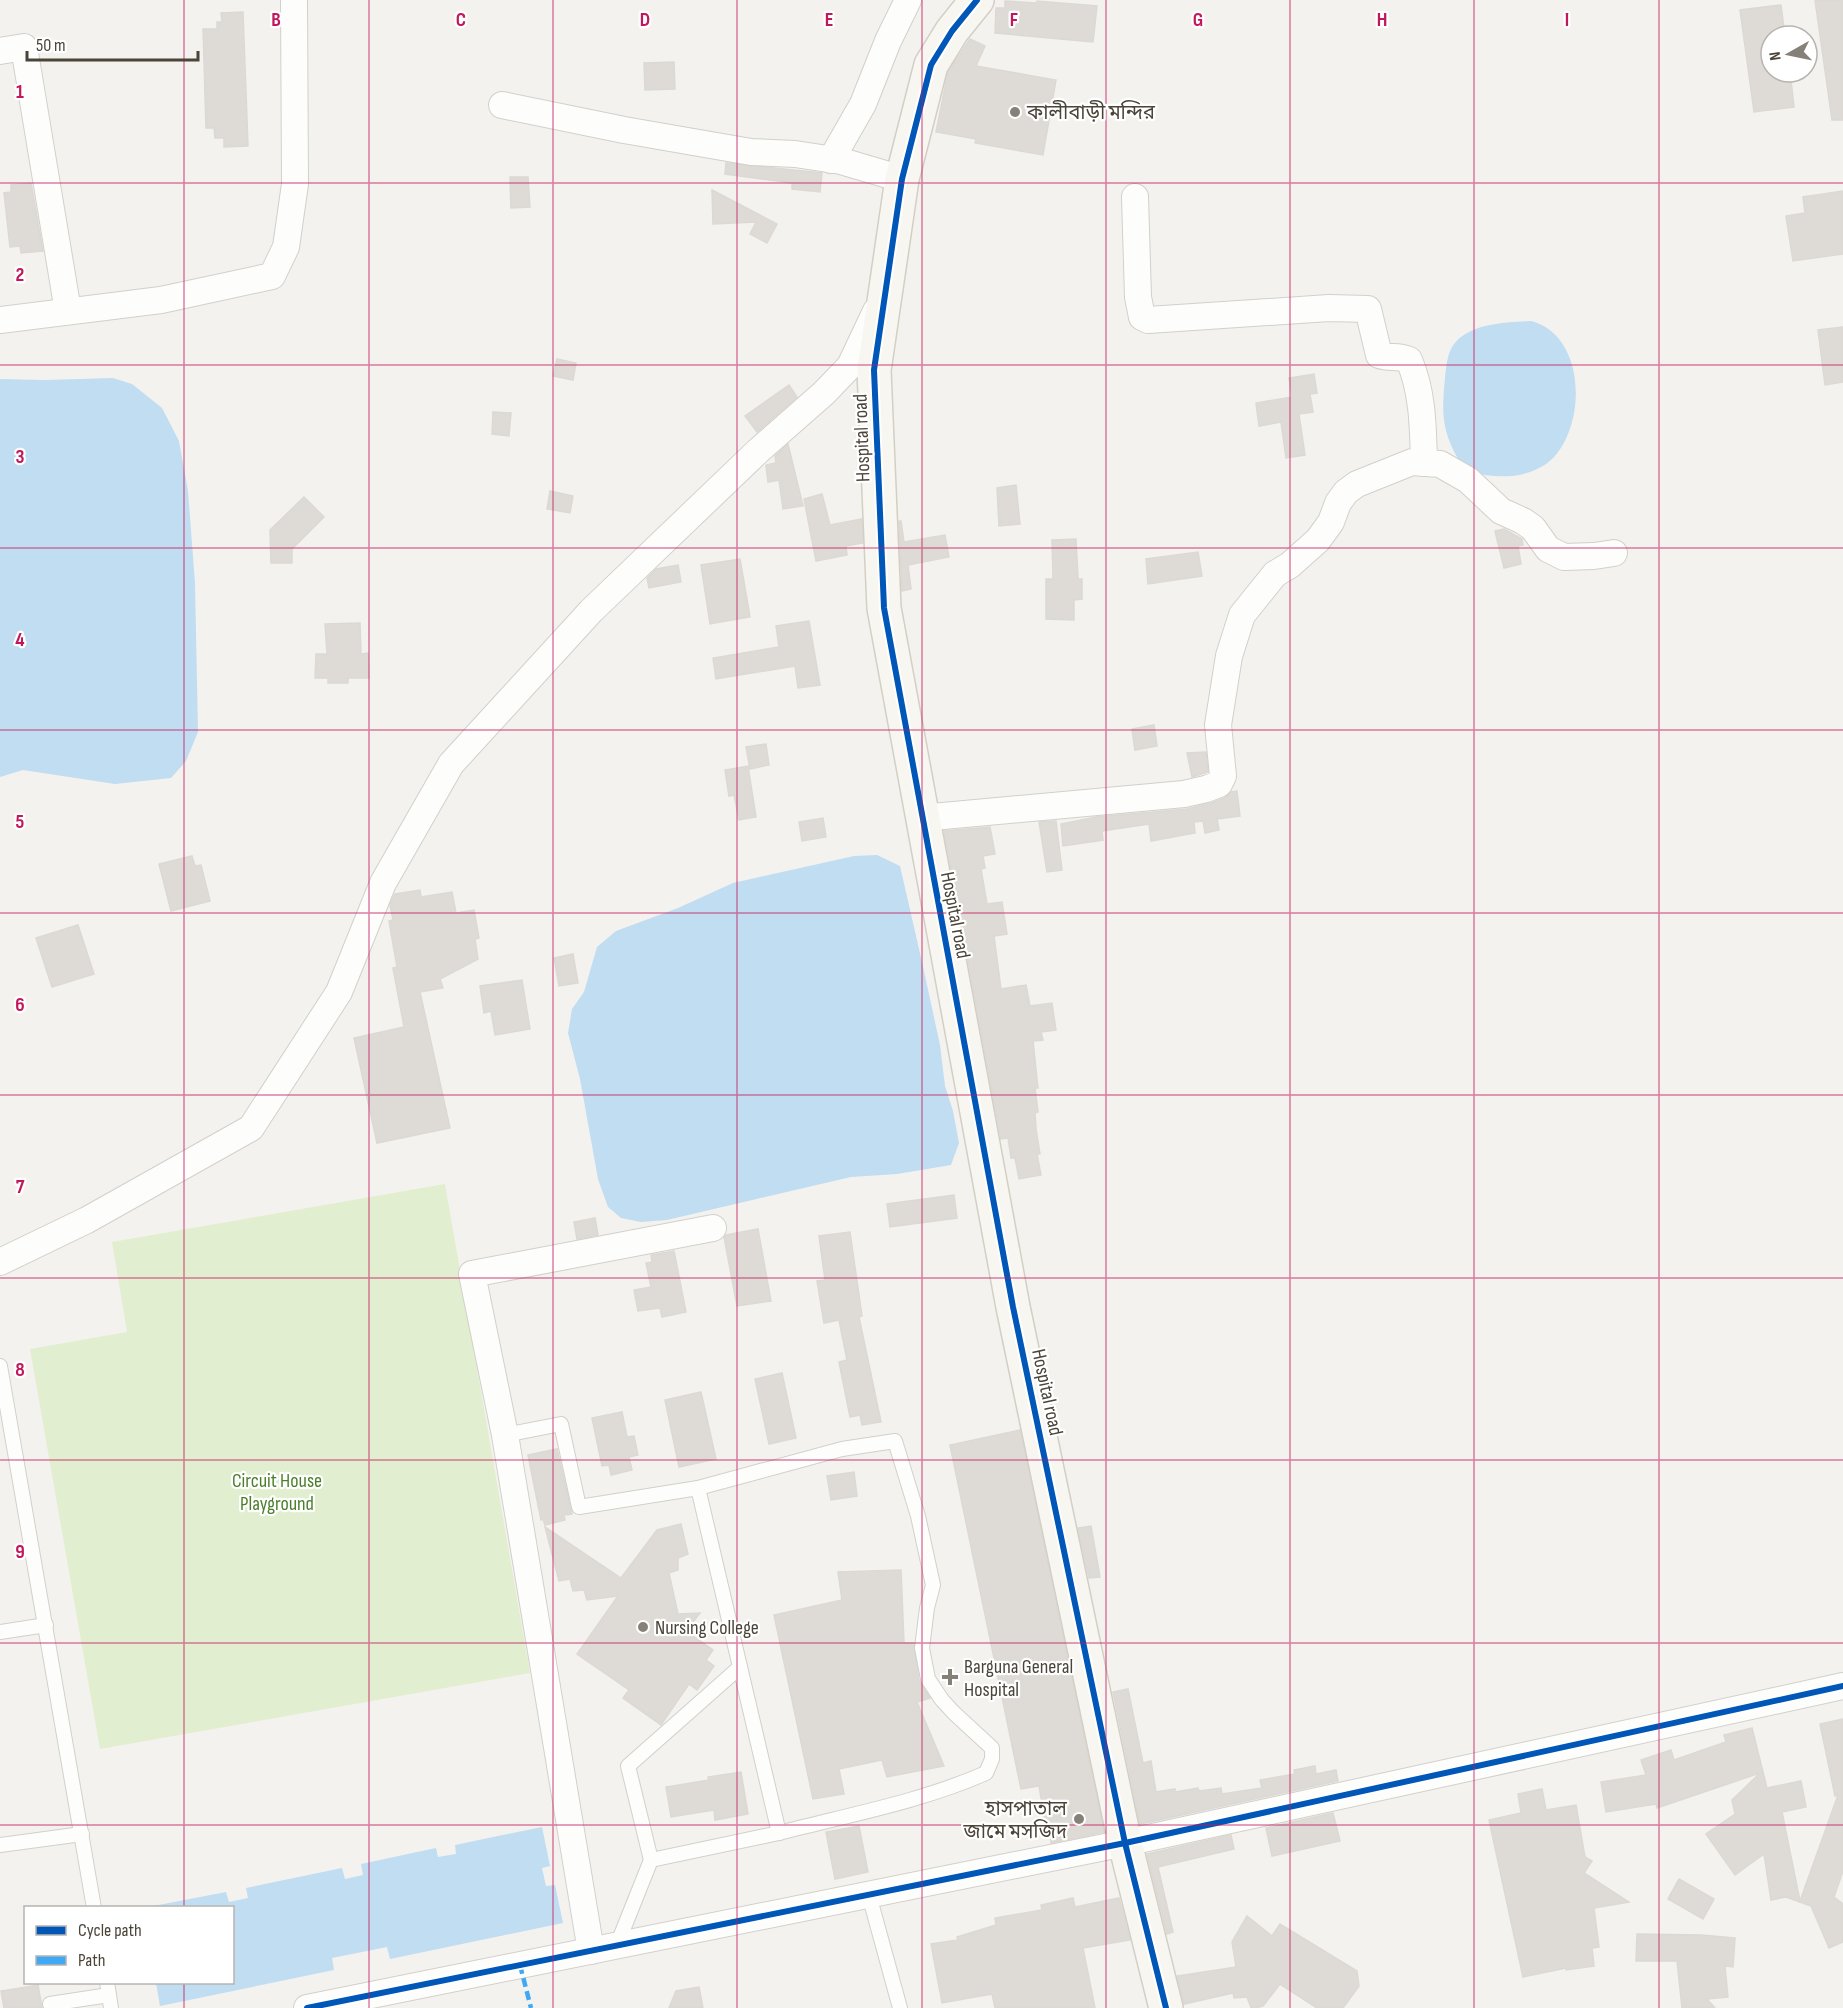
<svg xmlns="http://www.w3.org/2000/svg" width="1843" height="2008" viewBox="0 0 1843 2008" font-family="'Sofia Sans Condensed','Noto Sans Bengali',sans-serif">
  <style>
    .green { fill: #e1eecf }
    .water { fill: #c0ddf1 }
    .building { fill: #dedbd6; stroke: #dcd9d4; stroke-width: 1.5 }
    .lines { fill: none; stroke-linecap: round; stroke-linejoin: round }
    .lane-casing { stroke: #d2d0cb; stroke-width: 16 }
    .street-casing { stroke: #d2d0cb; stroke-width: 28 }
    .secondary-casing { stroke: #d3cfc5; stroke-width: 36 }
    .lane { stroke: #fdfdfc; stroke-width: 14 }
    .street { stroke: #fdfdfc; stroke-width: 26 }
    .secondary { stroke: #f7f6f1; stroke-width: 33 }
    .quiet { stroke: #3fa9f5; stroke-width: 4.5; stroke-dasharray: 9 4.5; stroke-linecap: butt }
    .cycleway-casing { stroke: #fff; stroke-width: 10 }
    .cycleway { stroke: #0057b8; stroke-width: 6 }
    .grid { fill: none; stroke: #c2185b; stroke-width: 1.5; stroke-opacity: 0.55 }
    .poi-dot { fill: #868178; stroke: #fff; stroke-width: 2 }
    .labels { text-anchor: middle; stroke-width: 4.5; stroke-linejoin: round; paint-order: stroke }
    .poi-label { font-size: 20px; fill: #4b4439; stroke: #fff; text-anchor: start }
    .street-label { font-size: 20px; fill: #4b4439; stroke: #fff }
    .park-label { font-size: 20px; fill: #4a7f2a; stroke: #fff }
    .grid-label { font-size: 20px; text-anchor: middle; font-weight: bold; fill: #c2185b; stroke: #fff; stroke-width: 4.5; stroke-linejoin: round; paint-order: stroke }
  </style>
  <rect width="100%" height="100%" fill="#f4f2ee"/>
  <path class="green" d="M445,1184L530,1673L100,1749L30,1349L127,1332L112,1242Z"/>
  <g class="water">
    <path d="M1531,321C1585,335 1587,421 1554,457C1540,472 1516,478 1495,476C1479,475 1466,473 1457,457C1441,428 1442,410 1445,378C1447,362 1447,348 1461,337C1479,323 1509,322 1531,321Z"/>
    <path d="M113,378L132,384L162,408L179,441L188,491L195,583L198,732L186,761L171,778L115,784L23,770L0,777V379L45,380Z"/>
    <path d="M877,855L900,866L922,962L940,1045L945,1086L953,1111L959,1143L951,1165L897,1174L851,1177L667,1220L641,1222L621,1218L608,1207L598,1179L580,1079L568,1033L572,1009L584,992L597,947L616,931L678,908L733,883L854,856Z"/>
    <path d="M542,1827L550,1866L542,1868L546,1886L555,1885L563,1923L390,1959L387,1947L332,1958L334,1970L160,2006L156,1983L232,1982V1908L148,1907L226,1892L229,1902L248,1898L246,1888L342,1868L345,1879L363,1875L361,1864L436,1848L438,1857L456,1854L455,1845Z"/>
  </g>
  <g class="building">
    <path d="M1815,0H1843V120H1832Z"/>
    <path d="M1005,1L1037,3V1L1097,6L1093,42L995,33L996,8H1005Z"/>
    <path d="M1781,5L1785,36H1771V72H1790L1794,107L1754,112L1740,10Z"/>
    <path d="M243,12L248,146L224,147V138H215L214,128H206L203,29H217V22H222L221,13Z"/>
    <path d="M970,39L985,46L976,66L1056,80L1043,155L975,143L976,139L936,132L948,72Z"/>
    <path d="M674,62L675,89L645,90L644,63Z"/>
    <path d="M726,163L822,173L820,192L792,189V183L725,174Z"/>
    <path d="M510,177H528L530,207L511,208Z"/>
    <path d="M31,183L43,251L21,253L20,246L10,247L4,193L11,192V185Z"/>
    <path d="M712,190L777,224L767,243L750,234L756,222L713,224Z"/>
    <path d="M1843,191V254L1793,261L1786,216L1805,213L1803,197Z"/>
    <path d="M1843,327V382L1825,385L1818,330Z"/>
    <path d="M557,359L576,363L573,380L553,376Z"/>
    <path d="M1314,374L1317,393L1310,394L1313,412L1299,414L1305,455L1286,458L1281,422L1259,426L1256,403L1292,397L1289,378Z"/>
    <path d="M789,385L797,397L757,432L745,416Z"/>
    <path d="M493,412L511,413L509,436L492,434Z"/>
    <path d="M788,444L803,506L783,509L779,480L768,482L766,465L776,463L775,456Z"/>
    <path d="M1016,485L1020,524L999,526L997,488Z"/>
    <path d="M550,491L573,496L570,513L547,509Z"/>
    <path d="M822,494L830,525L862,519L863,543L846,546L847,555L816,561L804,499Z"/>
    <path d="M304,497L324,517L292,549V563H271L270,530Z"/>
    <path d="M899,521H901L904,542L945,535L949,557L908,565L911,589L902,591Z"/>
    <path d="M1504,529L1522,539L1523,545L1518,546L1521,564L1504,568L1495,531Z"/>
    <path d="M1076,539L1078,579H1082V599L1074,600V620L1046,619V579H1053L1052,540Z"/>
    <path d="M1198,552L1202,576L1148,584L1146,559Z"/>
    <path d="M740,559L750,617L710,624L701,565Z"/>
    <path d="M678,565L681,582L649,588L647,578L656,569Z"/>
    <path d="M809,621L820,685L798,688L795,666L716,679L713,658L779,647L776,626Z"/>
    <path d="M360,623L361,654L368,653L369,678H348V683H328V678H315L316,654H327L325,624Z"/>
    <path d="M1154,725L1157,746L1135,750L1132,729Z"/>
    <path d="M766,744L769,765L750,769L746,747Z"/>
    <path d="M1206,752L1208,772L1192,777L1187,753Z"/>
    <path d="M748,766L756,817L739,820L734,795L729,796L725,770Z"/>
    <path d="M1237,791L1240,816L1217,819L1219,830L1205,833L1203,821L1194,822L1195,833L1151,841L1149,824L1102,831L1103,840L1063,846L1061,824L1096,817L1187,809L1211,803L1224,798L1231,792Z"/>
    <path d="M823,818L826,837L802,841L799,822Z"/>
    <path d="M1056,821L1062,870L1047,872L1039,822Z"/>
    <path d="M990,827L995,854L983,856L985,868L981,869L987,904L1002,902L1007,934L994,936L1001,989L1026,985L1030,1006L1052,1003L1056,1030L1041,1032L1043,1040L1033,1041L1038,1088H1035L1038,1112L1035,1113L1036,1129L1040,1154H1037L1041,1175L1019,1179L1015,1158H1011L1008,1138L1001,1139L944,831Z"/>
    <path d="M192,856L195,866L201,865L210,901L171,911L159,864Z"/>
    <path d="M420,890L421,897L452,892L456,913L474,910L479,938L475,939L478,959L440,979L443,988L420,992L450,1128L377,1143L354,1038L404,1027L393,968L397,967L389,921L393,920L390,905L395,894Z"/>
    <path d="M78,925L94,974L52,987L36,938Z"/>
    <path d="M573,954L578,983L559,986L554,958Z"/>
    <path d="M522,980L530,1029L495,1035L491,1011L484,1013L480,986Z"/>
    <path d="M954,1195L957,1218L890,1227L887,1204Z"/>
    <path d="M595,1218L598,1235L577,1239L574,1222Z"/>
    <path d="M758,1229L771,1301L737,1306L724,1237L726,1235Z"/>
    <path d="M850,1232L862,1316L859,1317L881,1422L862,1425L860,1415L850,1417L839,1362L847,1360L839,1320L824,1323L817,1281L825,1280L819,1236Z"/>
    <path d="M674,1251L686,1312L662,1317L660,1308L638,1311L634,1290L651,1287L646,1263L652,1262L651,1255Z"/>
    <path d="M782,1373L796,1438L769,1444L755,1379Z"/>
    <path d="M701,1392L716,1459L679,1467L665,1400Z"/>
    <path d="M622,1412L627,1437L634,1436L638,1455L629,1457L632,1470L611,1475L609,1465L602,1466L592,1418Z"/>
    <path d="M1020,1430L1104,1832L1051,1843L1050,1832L1047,1833L1039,1786L1021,1789L950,1445Z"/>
    <path d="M557,1449L572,1514L564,1515L565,1520L545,1525L543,1519L541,1520L528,1455Z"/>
    <path d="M854,1472L857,1496L831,1500L827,1476Z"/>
    <path d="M681,1524L688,1554L678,1558V1570L669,1573L678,1614L700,1613L686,1631L713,1650L706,1660L714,1666L697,1690L689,1684L661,1725L623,1698L629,1690L577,1654L618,1596L587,1600L584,1590L573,1591L570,1579L559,1581L545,1527L621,1578L657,1530Z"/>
    <path d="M1091,1526L1100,1577L1089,1578L1078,1528Z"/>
    <path d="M901,1570L904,1643H914L919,1681L930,1698L917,1702L944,1766L887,1777L882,1760L839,1769L844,1794L813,1799L774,1615L842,1600L838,1572Z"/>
    <path d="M1128,1689L1143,1763L1151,1761L1156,1792L1175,1789V1792L1198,1788L1199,1791L1221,1788L1222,1794L1262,1788L1260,1780L1295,1774L1294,1770L1315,1766L1316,1774L1336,1770L1338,1781L1140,1824L1113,1692Z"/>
    <path d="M1843,1719V1871L1834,1897L1843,1904V1942L1829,1948L1811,1906L1786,1897L1771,1900L1764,1854L1735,1875L1706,1834L1735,1814L1732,1800L1760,1773L1657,1808L1656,1804L1606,1812L1601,1782L1646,1775L1641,1760L1671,1750L1674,1760L1726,1742L1724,1735L1752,1728L1767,1788L1801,1781L1806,1807L1782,1812L1800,1901L1838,1795L1835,1796L1820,1724Z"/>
    <path d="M741,1772L748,1814L715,1820L714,1810L671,1817L666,1787L709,1780L708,1777Z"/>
    <path d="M1542,1789L1546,1810L1576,1805L1585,1857L1592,1861L1584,1873L1629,1902L1594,1908L1599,1947L1592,1948L1594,1966L1566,1970V1968L1523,1977L1489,1820L1521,1813L1518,1794Z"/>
    <path d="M1333,1813L1340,1841L1272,1856L1266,1828Z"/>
    <path d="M859,1826L868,1872L835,1879L826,1832Z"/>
    <path d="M1231,1835L1234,1849L1158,1867L1173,1932L1167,1934L1147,1854Z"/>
    <path d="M1679,1879L1714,1899L1703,1919L1668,1899Z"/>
    <path d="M1073,1898L1075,1907L1119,1898L1130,1940L1083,1948L1095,2008H995L992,1994L942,2003L931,1944L958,1940L957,1937L996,1925L995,1918L1042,1910L1041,1905Z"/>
    <path d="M1247,1916L1272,1936L1280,1924L1357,1971L1359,1986L1343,2008H1317L1280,1984L1263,2006L1255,2008H1251L1247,1997L1234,1998L1233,1993L1184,2004L1177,1976L1236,1967L1232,1942Z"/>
    <path d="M1637,1934L1701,1935L1735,1938L1733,1967L1725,1966L1728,1997L1707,1999L1715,2008H1682L1677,1961H1636Z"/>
    <path d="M38,1985L42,2008H4L1,1991Z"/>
    <path d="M699,1987L703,2008H669L676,1991Z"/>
  </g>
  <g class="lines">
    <defs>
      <g id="lane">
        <path d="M0,1366L94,1908"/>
        <path d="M505,1435L561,1424L579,1507L698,1488L779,1833L651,1860L617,1945"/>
        <path d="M698,1488L842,1449L895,1441L918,1516L933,1585L927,1608L922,1648L928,1679L942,1700L954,1713L992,1748V1759L986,1773C920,1802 848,1815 779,1833"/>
        <path d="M0,1632L46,1625"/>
        <path d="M0,1845L82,1834"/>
        <path d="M651,1860L628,1766L740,1667"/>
        <path d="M869,1895L900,2008"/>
        <path d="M107,1982L111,2008"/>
        <path d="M50,2004L109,1995"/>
      </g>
      <g id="street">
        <path d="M0,51L24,47L68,311"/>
        <path d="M502,105L624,130L751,152L795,154L841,161L902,179"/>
        <path d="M831,160L863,104L888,41L908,0"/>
        <path d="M1135,197L1138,297L1142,317L1148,320L1329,308L1368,309L1379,355C1391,359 1396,355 1409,360C1423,392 1423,428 1424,463"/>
        <path d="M0,320L161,300L272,276L286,247L295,184L294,0"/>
        <path d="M921,818L1184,794L1206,789L1219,784L1223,776L1218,725L1229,656L1242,615L1275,574L1290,565L1318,540L1331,522L1338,503L1346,492L1357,484L1412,462L1440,464L1468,480L1501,511L1523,521L1533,528L1548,549L1564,557L1594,556L1614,553"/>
        <path d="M0,1262L87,1220L251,1128L339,992L383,883L451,764L591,611L758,451L824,393L850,366L876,311"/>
        <path d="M591,1951L505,1435L472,1274L713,1228"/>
        <path d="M307,2008L1125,1843L1843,1686"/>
      </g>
      <path id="secondary" d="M977,0L952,31L931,65L902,179L874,370L884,608L1013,1307L1125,1843L1166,2008"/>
    </defs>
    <use href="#lane" class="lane-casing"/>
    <use href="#street" class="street-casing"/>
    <use href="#secondary" class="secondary-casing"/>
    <use href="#lane" class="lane"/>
    <use href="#street" class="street"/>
    <use href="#secondary" class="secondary"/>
    <path class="quiet" d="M520,1965L531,2008"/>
    <defs>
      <g id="cycleway">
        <path d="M977,0L952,31L931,65L902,179L874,370L884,608L1013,1307L1125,1843L1166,2008"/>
        <path d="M307,2008L1125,1843L1843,1686"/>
      </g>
    </defs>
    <use href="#cycleway" class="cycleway-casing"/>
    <use href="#cycleway" class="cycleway"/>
  </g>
  <path class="grid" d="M184,0V1908M369,0V2008M553,0V2008M737,0V2008M922,0V2008M1106,0V2008M1290,0V2008M1474,0V2008M1659,0V2008M0,183H1843M0,365H1843M0,548H1843M0,730H1843M0,913H1843M0,1095H1843M0,1278H1843M0,1460H1843M0,1643H1843M0,1825H1843M184,1982V2008"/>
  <g class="poi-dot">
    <circle cx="1015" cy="112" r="6"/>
    <circle cx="643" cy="1627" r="6"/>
    <path d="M947 1668h6v6h6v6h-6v6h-6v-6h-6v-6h6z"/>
    <circle cx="1079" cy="1819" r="6"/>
  </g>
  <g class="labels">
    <g class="poi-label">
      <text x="1027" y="119">কালীবাড়ী মন্দির</text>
      <text x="655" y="1634">Nursing College</text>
      <text x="964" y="1673">Barguna General<tspan x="964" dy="23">Hospital</tspan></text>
      <text x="1067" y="1815" text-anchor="end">হাসপাতাল<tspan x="1067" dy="23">জামে মসজিদ</tspan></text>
    </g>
    <g class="street-label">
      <text transform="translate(861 438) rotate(-92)" y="7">Hospital road</text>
      <text transform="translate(956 915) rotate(79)" y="7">Hospital road</text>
      <text transform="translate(1048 1392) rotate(78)" y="7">Hospital road</text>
    </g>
    <g class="park-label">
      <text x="277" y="1487">Circuit House<tspan x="277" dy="23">Playground</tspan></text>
    </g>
  </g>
  <g class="grid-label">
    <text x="276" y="26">B</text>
    <text x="461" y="26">C</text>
    <text x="645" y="26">D</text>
    <text x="829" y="26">E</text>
    <text x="1014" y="26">F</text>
    <text x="1198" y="26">G</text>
    <text x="1382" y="26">H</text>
    <text x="1567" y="26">I</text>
    <text x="20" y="98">1</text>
    <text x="20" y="281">2</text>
    <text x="20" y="463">3</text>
    <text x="20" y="646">4</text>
    <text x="20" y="828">5</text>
    <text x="20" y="1011">6</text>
    <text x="20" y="1193">7</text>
    <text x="20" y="1376">8</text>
    <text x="20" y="1558">9</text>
  </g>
  <rect x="24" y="1906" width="210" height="78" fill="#ffffff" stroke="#b7b4b0" stroke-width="1.5"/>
  <rect x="36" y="1926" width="30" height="9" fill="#0057b8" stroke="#b7b4b0" stroke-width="1.5"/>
  <text x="78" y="1936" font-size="18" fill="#4b4439">Cycle path</text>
  <rect x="36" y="1956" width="30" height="9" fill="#3fa9f5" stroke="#b7b4b0" stroke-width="1.5"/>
  <text x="78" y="1966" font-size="18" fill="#4b4439">Path</text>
  <g transform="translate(1789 54) rotate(261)"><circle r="28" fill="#ffffff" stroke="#b7b4b0" stroke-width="1.5"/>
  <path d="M0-4.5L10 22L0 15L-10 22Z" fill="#868178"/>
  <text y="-9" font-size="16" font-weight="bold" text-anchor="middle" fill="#4b4439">N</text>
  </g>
  <path d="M27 51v9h171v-9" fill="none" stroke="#4b4439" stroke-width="3"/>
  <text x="36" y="51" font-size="18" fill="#4b4439" stroke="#ffffff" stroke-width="4.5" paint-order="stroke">50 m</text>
</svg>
